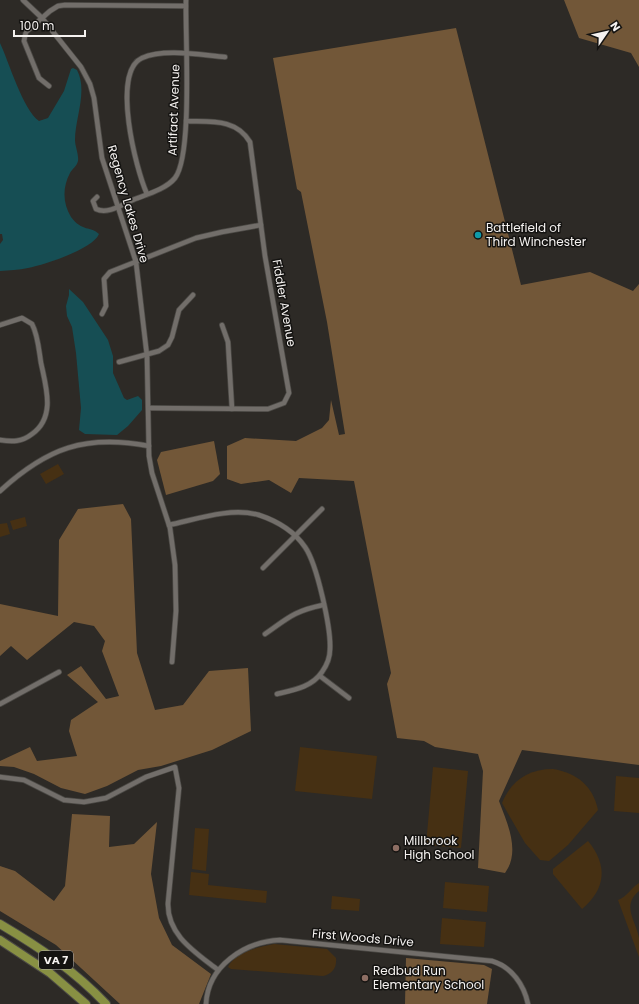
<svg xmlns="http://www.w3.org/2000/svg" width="639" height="1004" viewBox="0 0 639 1004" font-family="Poppins,sans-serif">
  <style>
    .green { fill: #463013 }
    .forest { fill: #725738 }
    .water { fill: #164e54 }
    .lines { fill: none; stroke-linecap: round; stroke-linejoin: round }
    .minor-casing { stroke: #4b4945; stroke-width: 6 }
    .trunk-casing { stroke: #4b4945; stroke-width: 10 }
    .minor { stroke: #726e6a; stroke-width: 4.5 }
    .trunk { stroke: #889043; stroke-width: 8 }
    .culture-dot { fill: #0f9aa8; stroke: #141311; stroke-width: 1.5 }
    .education-dot { fill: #8d6e63; stroke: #141311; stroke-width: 1.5 }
    .labels { text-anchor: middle; stroke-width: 3; stroke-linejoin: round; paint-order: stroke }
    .shield { fill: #141311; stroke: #b2afad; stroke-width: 1 }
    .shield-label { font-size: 11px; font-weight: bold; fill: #f5f2f0 }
    .street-label { font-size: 12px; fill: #f5f2f0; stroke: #141311 }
    .poi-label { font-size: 12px; fill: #f5f2f0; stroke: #141311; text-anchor: start }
  </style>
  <rect width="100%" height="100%" fill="#2d2a26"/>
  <g class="green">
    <path d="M58,464L64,474L46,484L40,474Z"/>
    <path d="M25,517L27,526L13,530L10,521Z"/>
    <path d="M7,523L10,534L0,537V524Z"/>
    <path d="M300,747L377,756L372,799L295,791Z"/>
    <path d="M433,767L468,771L461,848L426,845Z"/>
    <path d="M553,769C577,773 593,786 598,810L568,845L549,861L540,860L525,843L502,803C511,781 528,769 553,769Z"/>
    <path d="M616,776L639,778V813L614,811Z"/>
    <path d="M195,828L209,829L206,871L192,869Z"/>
    <path d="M588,841C608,865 606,889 582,909L553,874V869Z"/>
    <path d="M191,872L209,874L208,885L267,891L266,903L189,895Z"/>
    <path d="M445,882L489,886L487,912L443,908Z"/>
    <path d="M639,883V891C621,906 636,920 639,938C639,944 639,951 639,957L618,900C627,897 631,888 639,883Z"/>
    <path d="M332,896L360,899L359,911L331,909Z"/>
    <path d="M442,918L486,922L484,947L440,944Z"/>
    <path d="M274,944L327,949L336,958C337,968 332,974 323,976L231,969L228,967C235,952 259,947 274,944Z"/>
  </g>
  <g class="forest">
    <path d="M564,0H639V67L631,53L579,38Z"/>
    <path d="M456,28L521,285L590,272L633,291L639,284V765L522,750L499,801C507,823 521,851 505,873L478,868L483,771L478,754L435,747L424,741L397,738L387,684L391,673L354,481L299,478L291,493L269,480L241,484L227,479V446L245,438L296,441L322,428L329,420L331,400L339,435L345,434L327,322L301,192L297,189L273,58Z"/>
    <path d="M214,441L220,474L213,481L166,495L157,460L161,452Z"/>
    <path d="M123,504L131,519L137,653L155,710L183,705L209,671L248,668L251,731L212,750L161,766L138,770L107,786L85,794L61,788L34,774L14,767L0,766V761L30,747L37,761L77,756L69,731L71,720L98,702L67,675L81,666L106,699L119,696L102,651L105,641L94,626L74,622L27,660L11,646L0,656V604L58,616L59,540L78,509Z"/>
    <path d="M72,814L110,816L109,847L134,844L157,822L151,874L159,918L172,945L211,974L199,1004H120L56,945L0,911V866L15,871L54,901L65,886Z"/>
    <path d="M406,958L484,965L492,969L487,1004H405Z"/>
  </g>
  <g class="water">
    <path d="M0,43C9,62 23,110 39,121L48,118L64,91L71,69L73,68L77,70C88,91 75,118 75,140C75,146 79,155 78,161C77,166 72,169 70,173C62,188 63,204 71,217C82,232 91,226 99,234C93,249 44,265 28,268C19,270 9,270 0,271V244L3,240L2,234H0Z"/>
    <path d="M69,289L83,302L108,340L113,356V373L124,398L127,400L138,396L142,400V410L128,426L117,435L85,434L79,430L81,408L76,353L72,327L67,316L66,306L69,295Z"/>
  </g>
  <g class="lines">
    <defs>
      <g id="minor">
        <path d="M23,0L42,18L81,67L90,84L94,98L102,158L136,262L147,356L149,456L152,473L170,528L175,565L176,611L172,662"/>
        <path d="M49,86L39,78L24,41L25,36L26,32L50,11L58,6L65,5L186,6"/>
        <path d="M147,194C136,170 111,72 142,58C164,48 201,55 225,57"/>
        <path d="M97,197L93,201L96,209C108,215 123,204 135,199C148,194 166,189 175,178C193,155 185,35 186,0"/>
        <path d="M102,314L106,306L104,279L110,272L196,238L222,232L261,225"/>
        <path d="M0,325L22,318L32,324C38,335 39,351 41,363C46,387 56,417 32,434C22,442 12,442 0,440"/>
        <path d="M222,325L228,342L232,409"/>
        <path d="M119,362L159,351L168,345L172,337L179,310L193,295"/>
        <path d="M150,408L268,409L284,403L289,393L265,256L250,142C236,118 210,122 186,121"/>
        <path d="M0,491C47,448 85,434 149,446"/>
        <path d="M169,525C197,519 231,507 259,515C277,521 294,531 305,547C317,564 331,628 330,649C330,657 327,665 322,672C312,687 294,690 277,694"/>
        <path d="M263,568L322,509"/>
        <path d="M265,634C288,618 294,611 323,605"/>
        <path d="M320,676L349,698"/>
        <path d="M0,704L59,672"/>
        <path d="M0,777L24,780L64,800L84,802L106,798L146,777L175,767L179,788L168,903C167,935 195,952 218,970"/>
        <path d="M206,1004C208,966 244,942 280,940L492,961C512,967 524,985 528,1004"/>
      </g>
      <g id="trunk">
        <path d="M0,924C39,947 75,971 106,1004"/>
        <path d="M0,940L50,973L86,1004"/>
      </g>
    </defs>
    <use href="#minor" class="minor-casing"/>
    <use href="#trunk" class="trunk-casing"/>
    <use href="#minor" class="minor"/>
    <use href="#trunk" class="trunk"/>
  </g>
  <circle class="culture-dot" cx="478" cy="235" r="4"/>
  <g class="education-dot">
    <circle cx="396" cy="848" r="4"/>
    <circle cx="365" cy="978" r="4"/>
  </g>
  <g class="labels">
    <rect class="shield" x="39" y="951" width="34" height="18" rx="3"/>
    <g class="shield-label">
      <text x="56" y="964">VA 7</text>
    </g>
    <g class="street-label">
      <text transform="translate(174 110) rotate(-88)" y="4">Artifact Avenue</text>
      <text transform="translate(128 204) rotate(74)" y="4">Regency Lakes Drive</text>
      <text transform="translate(284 303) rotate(80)" y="4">Fiddler Avenue</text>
      <text transform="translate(363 938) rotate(5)" y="4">First Woods Drive</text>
    </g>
    <g class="poi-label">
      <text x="486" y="232">Battlefield of<tspan x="486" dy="14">Third Winchester</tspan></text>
      <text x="404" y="845">Millbrook<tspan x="404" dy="14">High School</tspan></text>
      <text x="373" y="975">Redbud Run<tspan x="373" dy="14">Elementary School</tspan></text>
    </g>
  </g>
  <g transform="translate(607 32) rotate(56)" stroke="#141311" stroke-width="3" paint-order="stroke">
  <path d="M0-3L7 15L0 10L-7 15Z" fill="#f5f2f0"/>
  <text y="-6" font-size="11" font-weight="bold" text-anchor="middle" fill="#f5f2f0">N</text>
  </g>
  <path d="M14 30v6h71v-6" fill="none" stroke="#f5f2f0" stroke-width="2"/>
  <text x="20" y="30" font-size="12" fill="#f5f2f0" stroke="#141311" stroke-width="3" paint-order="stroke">100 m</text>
</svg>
